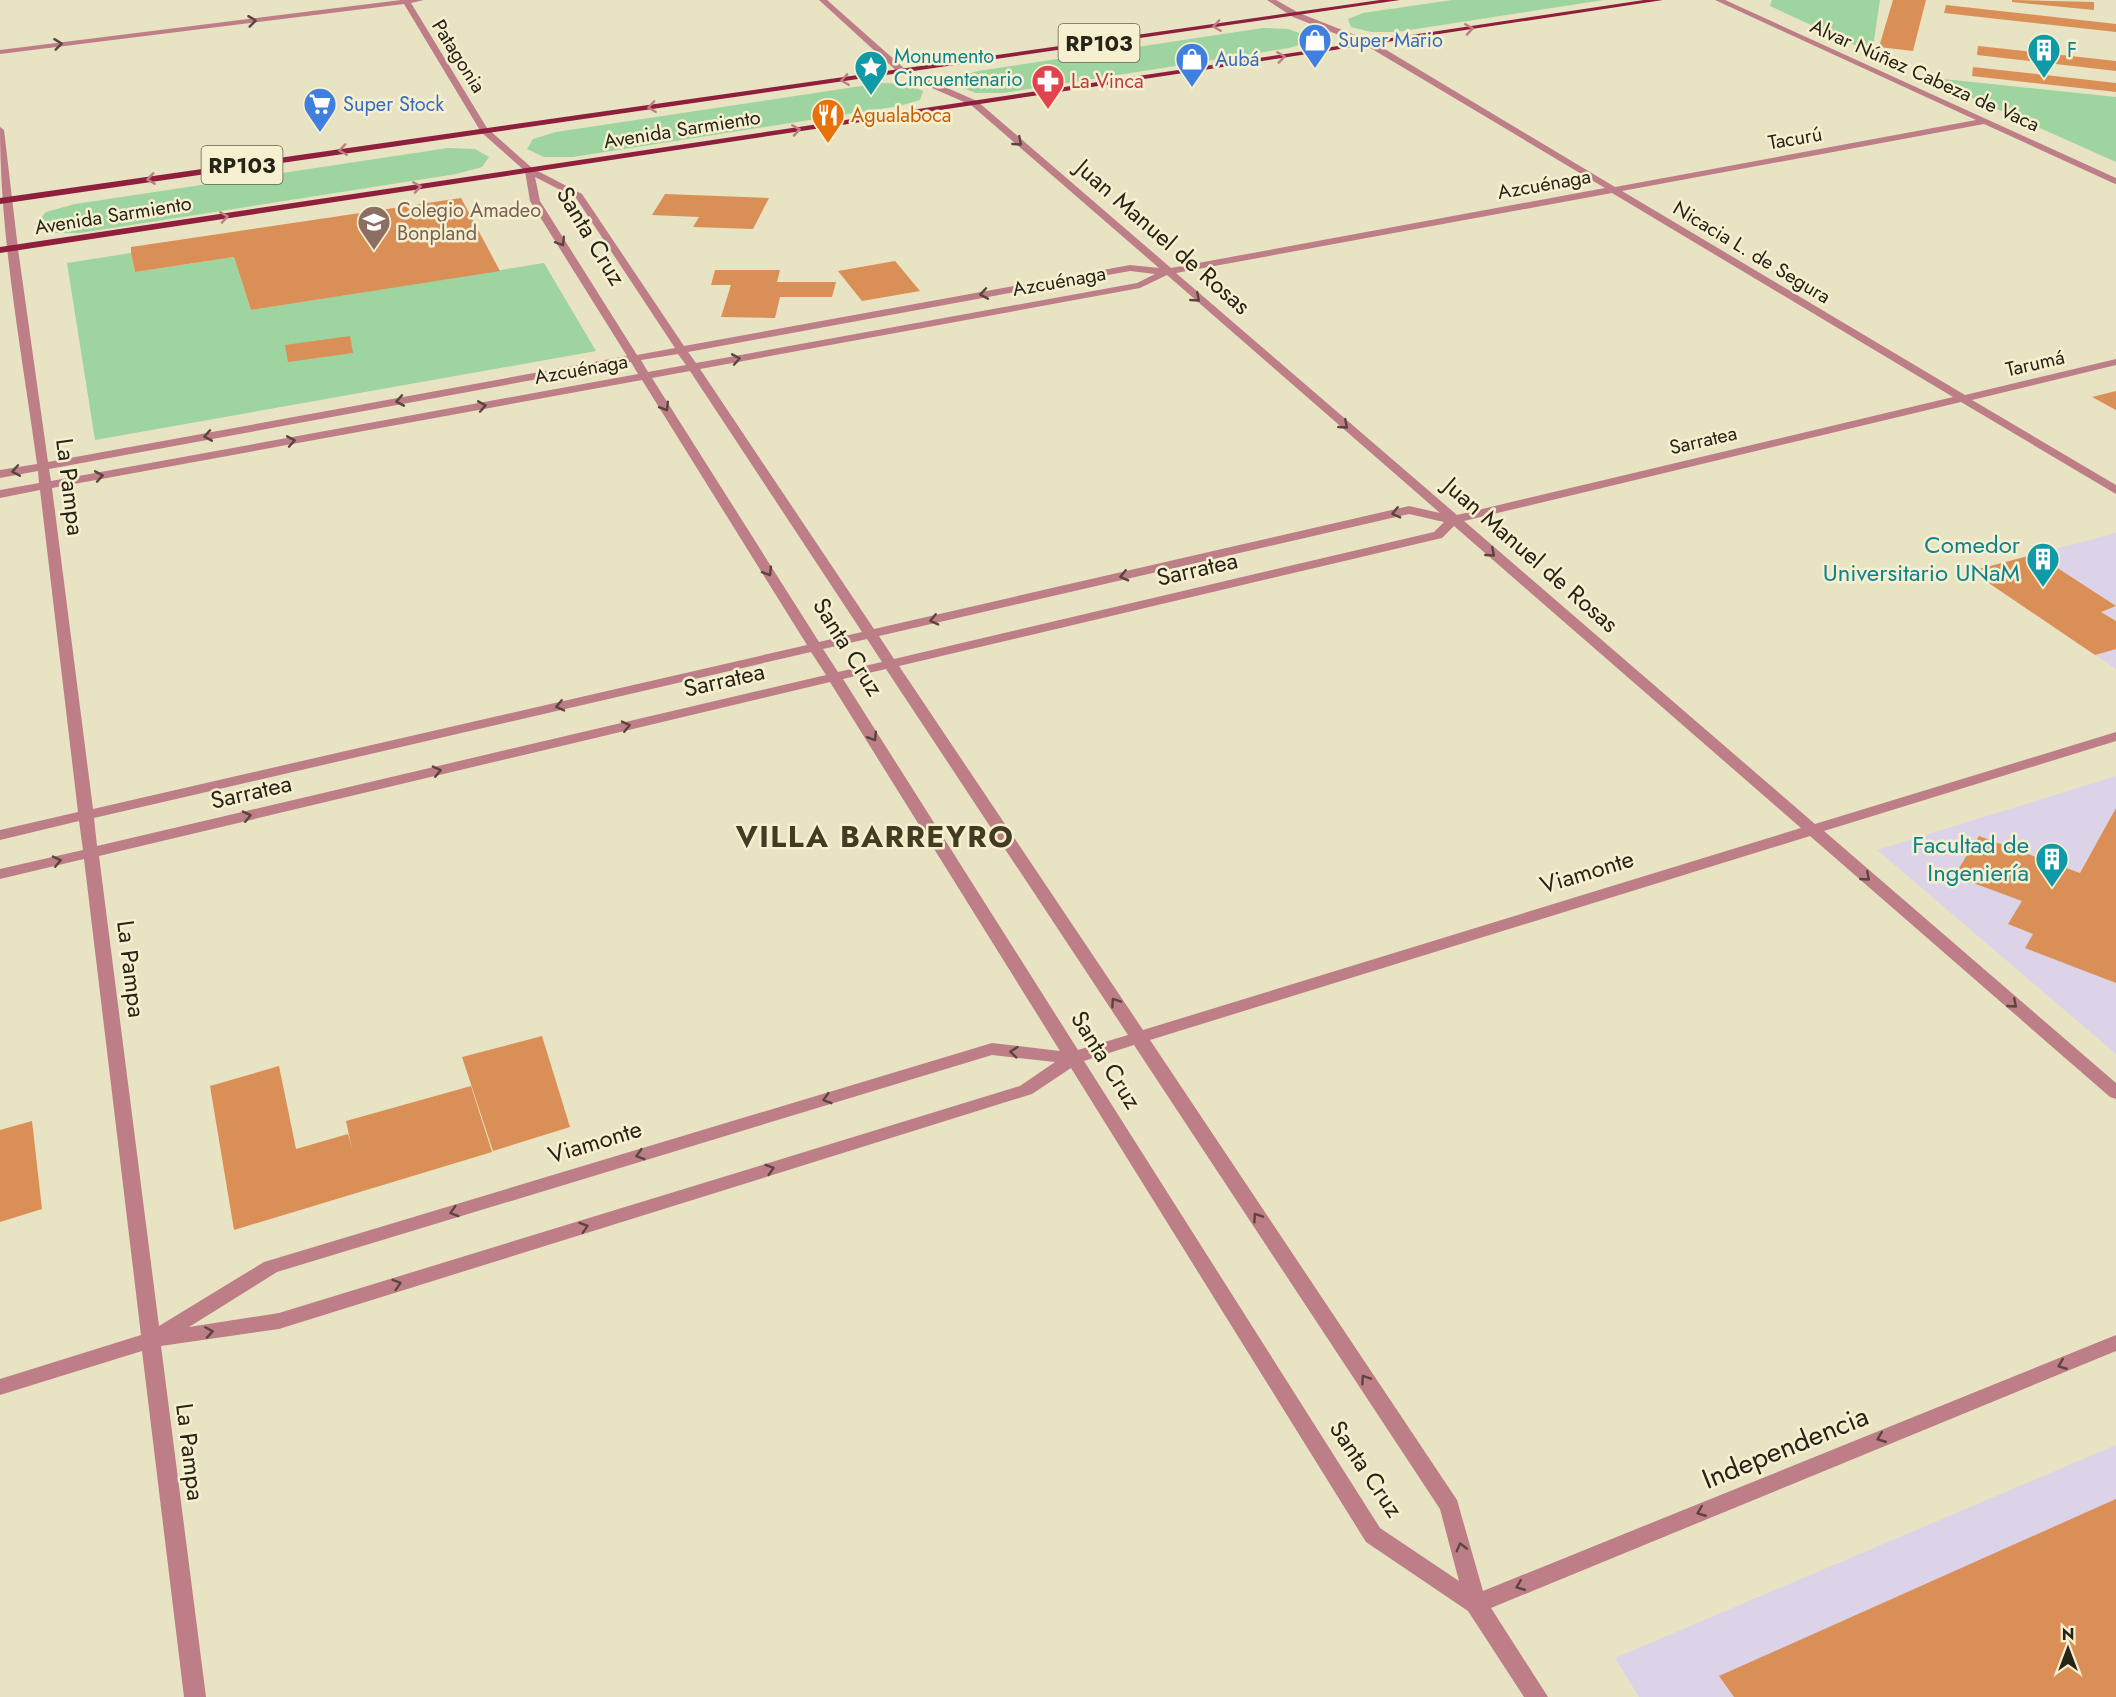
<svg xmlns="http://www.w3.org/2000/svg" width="2116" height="1697" viewBox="0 0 2116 1697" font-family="Jost,sans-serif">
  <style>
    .education { fill: #ddd3e8 }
    .green { fill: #9dd49f }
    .building { fill: #da8f57 }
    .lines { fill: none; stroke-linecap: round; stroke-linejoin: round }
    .minor { fill: #bd7e87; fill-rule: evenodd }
    .primary { fill: #901f3e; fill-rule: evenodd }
    .oneway { stroke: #5c443f }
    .oneway2 { stroke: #be7d80 }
    .labels { text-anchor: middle; stroke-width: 5; stroke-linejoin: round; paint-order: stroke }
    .far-shop-label { font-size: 20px; fill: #366cbe; stroke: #f6f0d0; text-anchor: start }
    .far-culture-label { font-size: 20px; fill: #0d838f; stroke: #f6f0d0; text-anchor: start }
    .far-street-label { font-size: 20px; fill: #272418; stroke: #f6f0d0 }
    .far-health-label { font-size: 20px; fill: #be3a42; stroke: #f6f0d0; text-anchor: start }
    .far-food-label { font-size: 20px; fill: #c56008; stroke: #f6f0d0; text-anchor: start }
    .far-education-label { font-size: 20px; fill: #785e54; stroke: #f6f0d0; text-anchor: start }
    .shield { fill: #f6f0d0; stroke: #65614f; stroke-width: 1.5 }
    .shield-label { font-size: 22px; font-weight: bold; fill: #272418 }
    .street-label { font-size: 24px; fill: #272418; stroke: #f6f0d0 }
    .culture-label { font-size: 24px; fill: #0d838f; stroke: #f6f0d0; text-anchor: end }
    .near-street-label { font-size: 28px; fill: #272418; stroke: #f6f0d0 }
    .district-label { font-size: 30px; font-weight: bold; letter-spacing: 1.5px; fill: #423d22; stroke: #f6f0d0 }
  </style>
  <rect width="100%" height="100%" fill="#e8e3c3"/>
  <g class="education">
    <path d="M2116,533V669L1971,571Z"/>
    <path d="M2116,776V1054L1877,850Z"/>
    <path d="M2116,1445V1697H1639L1615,1658Z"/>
  </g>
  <g class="green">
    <path d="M1452,0H1604L1396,32H1371L1351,27L1348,19L1363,13Z"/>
    <path d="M1772,0H1880L1872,53L1770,6Z"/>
    <path d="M1263,28L1288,29L1305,35L1306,43L1289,48L1003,93H976L958,86V77L978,71Z"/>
    <path d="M1925,77L2116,97V162Z"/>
    <path d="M881,83L907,84L923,91L920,100L899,106L573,157H544L527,149L533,139L556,132Z"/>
    <path d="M448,148L475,149L489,157L482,167L456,174L80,233H48L35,224L46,212L75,204Z"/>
    <path d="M131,253L135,272L234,257L251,310L544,263L596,351L95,440L67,263Z"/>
  </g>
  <g class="building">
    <path d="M1893,0H1926L1913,51L1879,47Z"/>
    <path d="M2012,0L2094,2V10L2012,2Z"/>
    <path d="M1946,5L2116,24V32L1944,13Z"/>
    <path d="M1978,46L2116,61V71L1977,55Z"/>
    <path d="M1973,67L2116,83V92L1972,76Z"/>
    <path d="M665,194L769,198L753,229L693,227L699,217L652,215Z"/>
    <path d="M461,198L500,271L251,310L234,257L135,272L131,253V247Z"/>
    <path d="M895,261L920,291L862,301L838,271Z"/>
    <path d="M715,270H780L777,282H836L832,297H780L775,318L721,317L731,285H711Z"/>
    <path d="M350,336L353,353L288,362L285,345Z"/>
    <path d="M2116,391V410L2092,397Z"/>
    <path d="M2036,554L2116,606L2101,612L2116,621V649L2095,655L1971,571Z"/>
    <path d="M2116,808V983L2025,948L2033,934L2008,924L2022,901L1954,876L1979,836L2080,873Z"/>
    <path d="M542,1036L570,1127L493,1151L462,1057Z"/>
    <path d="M279,1066L296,1149L348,1134L352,1149L346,1121L471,1086L492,1152L234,1230L210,1086Z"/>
    <path d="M32,1121L42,1209L0,1222V1130Z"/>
    <path d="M2116,1499V1697H1734L1719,1676Z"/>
  </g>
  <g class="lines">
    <path class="minor" d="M401,0H424L411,3L487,128L532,168L582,194L684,346L1130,265L1159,268L971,105L900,74L819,0H827L906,70L977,101L1171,268L1605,188L1367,46L1293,17L1267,0H1276L1299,13L1373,42L1615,187L1976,120L1715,0H1725L2116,178V184L2113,183L1984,124L1622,191L1965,395L2116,359V365L1972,400L2116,485V494L1961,402L1464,521L1815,824L2116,732V741L1824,831L2116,1083V1099L2110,1097L1810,836L1150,1040L1457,1500L1483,1591L2116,1335V1351L1491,1608L1548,1697H1524L1468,1611L1366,1542L1071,1068L1032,1094L279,1329L161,1346L206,1697H184L142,1351L0,1395V1379L141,1335L84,859L0,879V869L83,850L79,821L0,840V830L78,812L40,490L0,498V490L39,483L38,471L0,478V470L37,464C22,353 0,240 0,127L4,130L18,249L48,462L627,356L530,201L525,171L481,132L404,4L0,54V50ZM535,177L576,198L675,348L637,355L540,201ZM1612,193L1953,397L1457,515L1176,273ZM1130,271L1155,274L1137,283L696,363L688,352ZM1167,275L1440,513L1409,506L874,629L700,369L1140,288ZM678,354L686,365L648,372L641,360ZM631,362L638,374L51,481L49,469ZM690,371L862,632L819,642L652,378ZM642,380L807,645L93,809L52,488ZM1409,514L1444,522L1434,532L894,659L879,636ZM1454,526L1801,828L1143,1030L899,666L1442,538ZM867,639L882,662L838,672L823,649ZM811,652L826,675L97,846L94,818ZM886,669L1128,1035L1078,1050L843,679ZM830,682L1060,1051L992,1043L264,1262L159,1326L99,856ZM1134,1045L1440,1509L1459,1581L1380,1528L1084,1061ZM992,1055L1055,1062L1020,1086L279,1313L189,1327L277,1272Z"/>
    <g class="primary">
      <path d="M1380,0H1400L0,204V198Z"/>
      <path d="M1644,0H1663L0,253V247Z"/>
    </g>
  </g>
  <defs><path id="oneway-chevron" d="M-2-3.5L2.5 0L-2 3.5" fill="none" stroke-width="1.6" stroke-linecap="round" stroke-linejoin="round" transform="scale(1.5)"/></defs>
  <g class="oneway">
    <use href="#oneway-chevron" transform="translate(252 21) rotate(-7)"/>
    <use href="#oneway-chevron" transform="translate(58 44) rotate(-7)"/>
    <use href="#oneway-chevron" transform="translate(1018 142) rotate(41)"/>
    <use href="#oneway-chevron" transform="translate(561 242) rotate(58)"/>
    <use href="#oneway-chevron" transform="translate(984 294) rotate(170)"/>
    <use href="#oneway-chevron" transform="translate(1196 298) rotate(41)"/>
    <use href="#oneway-chevron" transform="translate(736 359) rotate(-10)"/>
    <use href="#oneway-chevron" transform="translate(400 401) rotate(170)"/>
    <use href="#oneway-chevron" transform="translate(482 406) rotate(-10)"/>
    <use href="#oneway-chevron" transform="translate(665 407) rotate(58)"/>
    <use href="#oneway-chevron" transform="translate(1344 425) rotate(41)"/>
    <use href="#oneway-chevron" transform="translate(208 436) rotate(170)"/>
    <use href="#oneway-chevron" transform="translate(291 441) rotate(-10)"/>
    <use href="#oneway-chevron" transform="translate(16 471) rotate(170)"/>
    <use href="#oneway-chevron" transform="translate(99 476) rotate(-10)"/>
    <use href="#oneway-chevron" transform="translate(1396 513) rotate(167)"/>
    <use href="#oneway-chevron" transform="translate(1491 553) rotate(41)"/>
    <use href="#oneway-chevron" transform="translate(768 572) rotate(58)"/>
    <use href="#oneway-chevron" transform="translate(1124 576) rotate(167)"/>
    <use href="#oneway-chevron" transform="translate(934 620) rotate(167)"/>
    <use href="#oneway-chevron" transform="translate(560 706) rotate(167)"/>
    <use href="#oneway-chevron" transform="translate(626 726) rotate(-13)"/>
    <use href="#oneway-chevron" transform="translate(873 737) rotate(58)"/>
    <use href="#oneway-chevron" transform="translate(437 771) rotate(-13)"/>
    <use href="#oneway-chevron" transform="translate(247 816) rotate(-13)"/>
    <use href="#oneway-chevron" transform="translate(57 861) rotate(-13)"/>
    <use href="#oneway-chevron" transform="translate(1866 877) rotate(41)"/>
    <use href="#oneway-chevron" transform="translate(1115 1002) rotate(-124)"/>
    <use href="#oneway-chevron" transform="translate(2013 1004) rotate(41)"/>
    <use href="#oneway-chevron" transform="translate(1014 1052) rotate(-174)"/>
    <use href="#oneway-chevron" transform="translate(827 1099) rotate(163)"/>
    <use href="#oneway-chevron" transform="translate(640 1155) rotate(163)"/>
    <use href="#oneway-chevron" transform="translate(770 1169) rotate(-17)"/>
    <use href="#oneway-chevron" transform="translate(454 1212) rotate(163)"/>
    <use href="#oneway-chevron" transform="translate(1257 1217) rotate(-124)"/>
    <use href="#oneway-chevron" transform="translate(584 1227) rotate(-17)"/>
    <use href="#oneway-chevron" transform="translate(397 1284) rotate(-17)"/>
    <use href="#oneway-chevron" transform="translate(209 1332) rotate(-9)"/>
    <use href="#oneway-chevron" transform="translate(2062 1365) rotate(158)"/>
    <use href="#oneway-chevron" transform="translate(1365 1379) rotate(-124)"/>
    <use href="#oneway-chevron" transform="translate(1881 1438) rotate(158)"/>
    <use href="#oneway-chevron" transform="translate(1701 1512) rotate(158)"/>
    <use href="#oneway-chevron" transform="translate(1461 1547) rotate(-105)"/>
    <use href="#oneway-chevron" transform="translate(1520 1586) rotate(158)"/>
  </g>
  <g class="oneway2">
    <use href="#oneway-chevron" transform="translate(1217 26) rotate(172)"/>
    <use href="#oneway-chevron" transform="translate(1469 29) rotate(-9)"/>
    <use href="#oneway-chevron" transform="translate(1281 57) rotate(-8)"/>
    <use href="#oneway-chevron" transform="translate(845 80) rotate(172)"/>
    <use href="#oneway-chevron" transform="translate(652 107) rotate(172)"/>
    <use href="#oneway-chevron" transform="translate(796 130) rotate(-9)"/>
    <use href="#oneway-chevron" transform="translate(343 150) rotate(172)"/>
    <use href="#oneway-chevron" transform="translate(151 179) rotate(172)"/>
    <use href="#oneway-chevron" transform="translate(417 187) rotate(-9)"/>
    <use href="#oneway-chevron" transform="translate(224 217) rotate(-9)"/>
  </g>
  <defs>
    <symbol id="shop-pin" viewBox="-11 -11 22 30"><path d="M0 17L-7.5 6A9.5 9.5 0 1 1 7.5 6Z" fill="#3f7fe0" stroke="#f6f0d0"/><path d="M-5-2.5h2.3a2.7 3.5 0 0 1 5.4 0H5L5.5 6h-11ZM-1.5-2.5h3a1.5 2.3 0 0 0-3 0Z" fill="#fff"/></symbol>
    <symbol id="building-pin" viewBox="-11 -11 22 30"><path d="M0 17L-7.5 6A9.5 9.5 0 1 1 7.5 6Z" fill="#0f9aa8" stroke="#f6f0d0"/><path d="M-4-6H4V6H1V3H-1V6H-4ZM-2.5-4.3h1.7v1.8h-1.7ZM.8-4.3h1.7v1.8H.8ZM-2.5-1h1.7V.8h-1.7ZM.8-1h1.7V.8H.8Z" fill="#fff"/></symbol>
    <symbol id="sight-pin" viewBox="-11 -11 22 30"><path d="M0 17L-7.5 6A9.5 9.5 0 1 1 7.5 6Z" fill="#0f9aa8" stroke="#f6f0d0"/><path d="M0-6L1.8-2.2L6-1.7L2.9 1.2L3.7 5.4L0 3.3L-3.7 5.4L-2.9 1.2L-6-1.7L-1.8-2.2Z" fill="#fff"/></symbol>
    <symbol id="pharmacy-pin" viewBox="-11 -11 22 30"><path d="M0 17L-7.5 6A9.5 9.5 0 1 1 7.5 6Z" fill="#e0444e" stroke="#f6f0d0"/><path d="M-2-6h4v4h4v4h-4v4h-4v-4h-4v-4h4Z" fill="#fff"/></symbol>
    <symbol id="supermarket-pin" viewBox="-11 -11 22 30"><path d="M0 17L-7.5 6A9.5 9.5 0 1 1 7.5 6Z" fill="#3f7fe0" stroke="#f6f0d0"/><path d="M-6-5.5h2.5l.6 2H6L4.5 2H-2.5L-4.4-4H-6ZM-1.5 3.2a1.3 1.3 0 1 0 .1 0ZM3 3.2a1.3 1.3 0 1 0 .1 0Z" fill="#fff"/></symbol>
    <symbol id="restaurant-pin" viewBox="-11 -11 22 30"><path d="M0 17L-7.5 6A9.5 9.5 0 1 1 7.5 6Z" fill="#e8710a" stroke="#f6f0d0"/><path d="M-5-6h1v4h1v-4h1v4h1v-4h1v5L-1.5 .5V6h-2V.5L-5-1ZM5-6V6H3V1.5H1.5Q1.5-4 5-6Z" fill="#fff"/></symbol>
    <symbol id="school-pin" viewBox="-11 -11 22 30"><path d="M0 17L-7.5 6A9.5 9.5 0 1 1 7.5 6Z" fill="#8d6e63" stroke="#f6f0d0"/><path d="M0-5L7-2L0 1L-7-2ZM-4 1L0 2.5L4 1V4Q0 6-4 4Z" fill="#fff"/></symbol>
  </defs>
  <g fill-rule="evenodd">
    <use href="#shop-pin" x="1296" y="21" width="38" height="52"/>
    <use href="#building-pin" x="2025" y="31" width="38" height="52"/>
    <use href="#shop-pin" x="1173" y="40" width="38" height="52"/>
    <use href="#sight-pin" x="852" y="48" width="38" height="52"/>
    <use href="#pharmacy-pin" x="1029" y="62" width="38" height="52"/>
    <use href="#supermarket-pin" x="301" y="85" width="38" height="52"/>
    <use href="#restaurant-pin" x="809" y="96" width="38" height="52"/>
    <use href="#school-pin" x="355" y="203" width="38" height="52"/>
    <use href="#building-pin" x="2024" y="540" width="38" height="52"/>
    <use href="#building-pin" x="2033" y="840" width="38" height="52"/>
  </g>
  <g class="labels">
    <g class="far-shop-label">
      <text x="1338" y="47">Super Mario</text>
      <text x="1215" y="66">Aubá</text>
      <text x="343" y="111">Super Stock</text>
    </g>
    <g class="far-culture-label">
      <text x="2067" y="57">F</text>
      <text x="894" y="63">Monumento<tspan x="894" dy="23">Cincuentenario</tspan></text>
    </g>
    <g class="far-street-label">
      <text transform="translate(459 56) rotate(58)" y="7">Patagonia</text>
      <text transform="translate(1925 75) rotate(24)" y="7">Alvar Núñez Cabeza de Vaca</text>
      <text transform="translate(682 129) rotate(-9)" y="7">Avenida Sarmiento</text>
      <text transform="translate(1795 138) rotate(-10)" y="7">Tacurú</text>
      <text transform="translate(1544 184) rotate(-10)" y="7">Azcuénaga</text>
      <text transform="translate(113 215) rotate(-9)" y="7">Avenida Sarmiento</text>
      <text transform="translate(1752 252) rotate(31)" y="7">Nicacia L. de Segura</text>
      <text transform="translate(1059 281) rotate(-10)" y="7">Azcuénaga</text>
      <text transform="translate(2035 363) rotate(-13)" y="7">Tarumá</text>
      <text transform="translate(581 369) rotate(-10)" y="7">Azcuénaga</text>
      <text transform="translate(1703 440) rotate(-13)" y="7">Sarratea</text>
    </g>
    <g class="far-health-label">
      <text x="1071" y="88">La Vinca</text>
    </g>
    <g class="far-food-label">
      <text x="851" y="122">Agualaboca</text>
    </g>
    <g class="far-education-label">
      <text x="397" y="217">Colegio Amadeo<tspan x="397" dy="23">Bonpland</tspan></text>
    </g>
    <g class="shield">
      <rect x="1058.5" y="24" width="81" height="38" rx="4.5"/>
      <rect x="201.5" y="146" width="81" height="38" rx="4.5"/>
    </g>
    <g class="shield-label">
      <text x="1099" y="51">RP103</text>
      <text x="242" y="173">RP103</text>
    </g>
    <g class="street-label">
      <text transform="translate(591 236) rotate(59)" y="8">Santa Cruz</text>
      <text transform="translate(1163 237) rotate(41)" y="8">Juan Manuel de Rosas</text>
      <text transform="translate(70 487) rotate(83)" y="8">La Pampa</text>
      <text transform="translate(1531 555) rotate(41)" y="8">Juan Manuel de Rosas</text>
      <text transform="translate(1197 569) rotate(-13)" y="8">Sarratea</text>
      <text transform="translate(848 647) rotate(58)" y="8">Santa Cruz</text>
      <text transform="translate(724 680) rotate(-13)" y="8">Sarratea</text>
      <text transform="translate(251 792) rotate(-13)" y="8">Sarratea</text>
      <text transform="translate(1587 872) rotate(-17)" y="8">Viamonte</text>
      <text transform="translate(131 969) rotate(83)" y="8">La Pampa</text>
      <text transform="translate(1106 1060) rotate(58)" y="8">Santa Cruz</text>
      <text transform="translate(595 1142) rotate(-17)" y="8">Viamonte</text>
      <text transform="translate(190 1452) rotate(83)" y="8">La Pampa</text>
      <text transform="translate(1366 1469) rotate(56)" y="8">Santa Cruz</text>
    </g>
    <g class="culture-label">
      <text x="2020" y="553">Comedor<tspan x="2020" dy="28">Universitario UNaM</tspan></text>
      <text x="2029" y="853">Facultad de<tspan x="2029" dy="28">Ingeniería</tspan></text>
    </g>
    <g class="near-street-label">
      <text transform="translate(1785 1447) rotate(-22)" y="10">Independencia</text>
    </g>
    <g class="district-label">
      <text x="875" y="847">VILLA BARREYRO</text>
    </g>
  </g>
  <g transform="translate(2068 1649)" stroke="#f6f0d0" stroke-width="4.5" paint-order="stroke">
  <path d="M0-4.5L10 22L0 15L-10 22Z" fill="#272418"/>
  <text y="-9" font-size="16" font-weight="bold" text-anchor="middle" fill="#272418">N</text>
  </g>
</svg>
